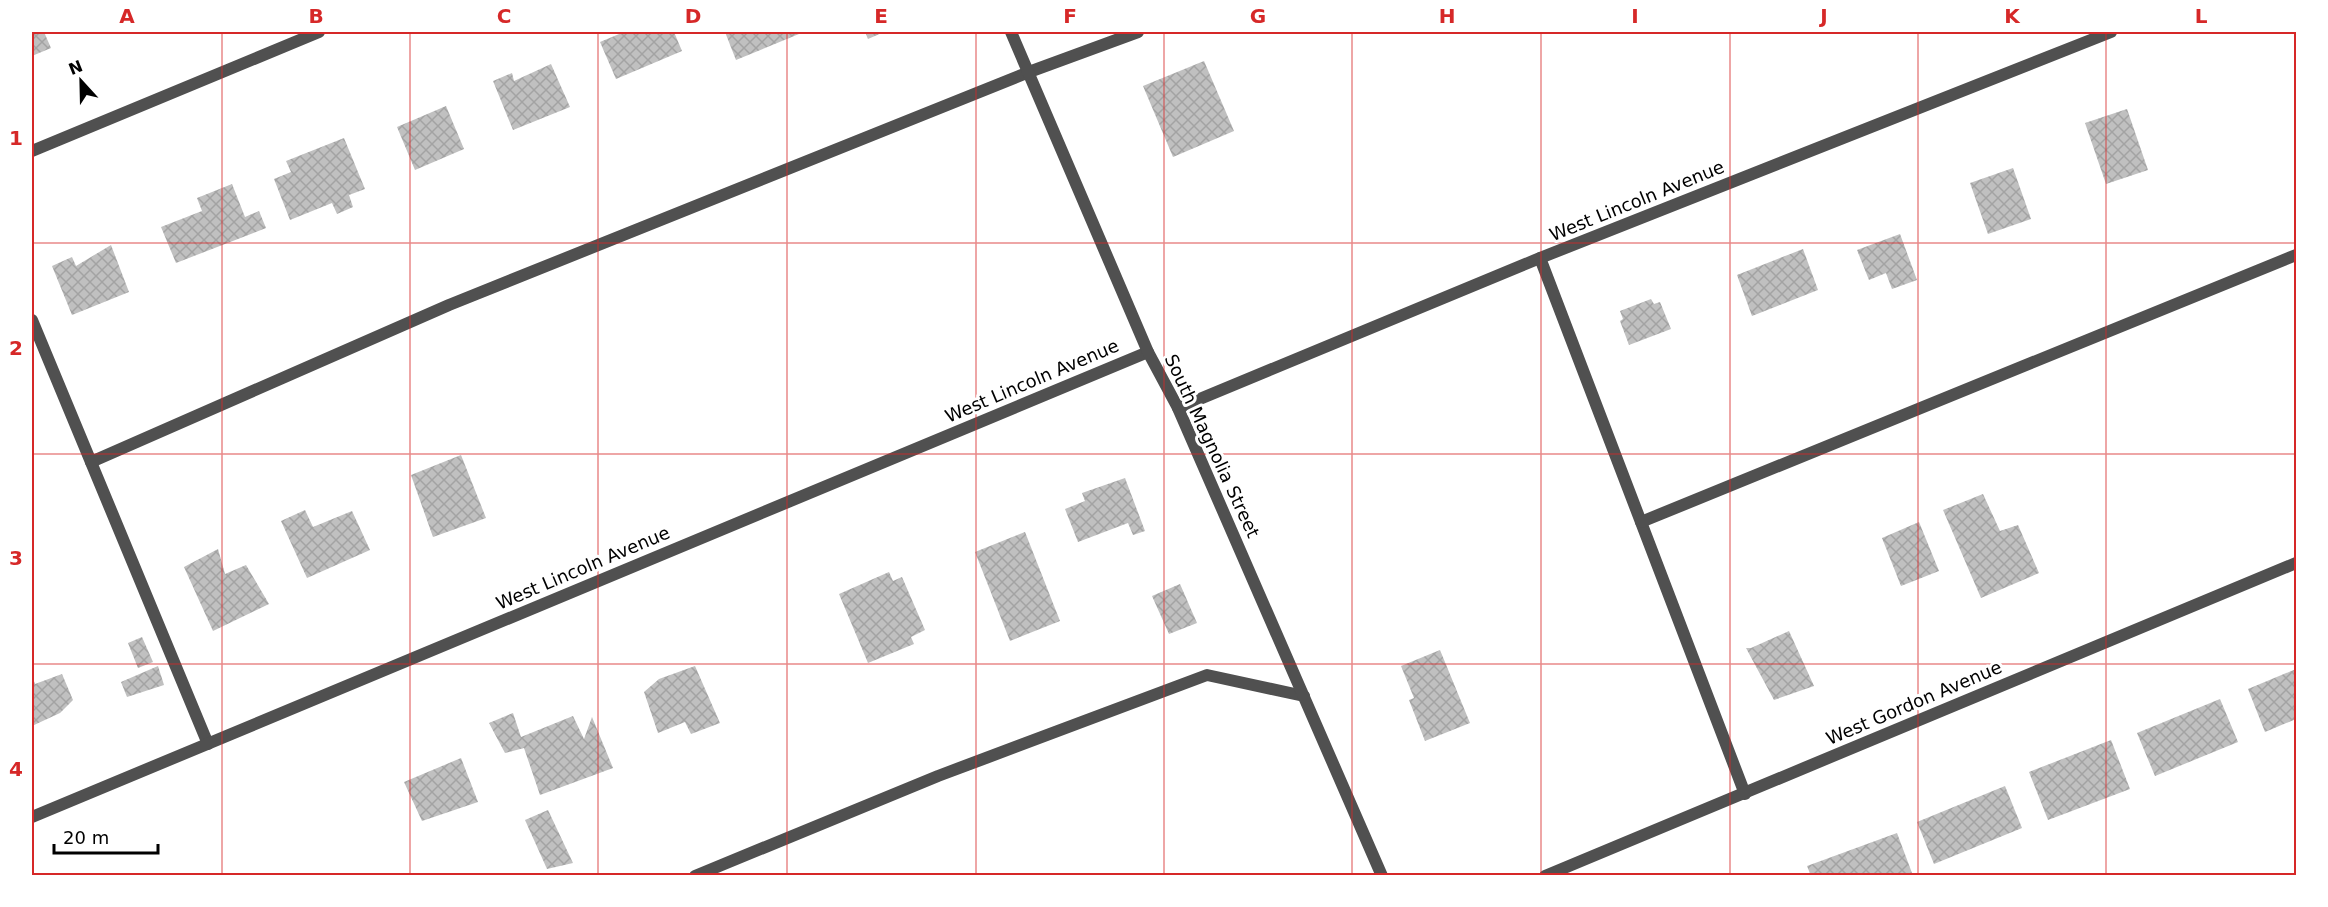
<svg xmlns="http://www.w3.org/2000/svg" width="2328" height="907" viewBox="0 0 2328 907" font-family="'DejaVu Sans',sans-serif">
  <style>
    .building { fill: url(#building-cross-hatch) }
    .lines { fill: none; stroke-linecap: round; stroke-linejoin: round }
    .service { stroke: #505050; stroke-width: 12 }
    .minor { stroke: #505050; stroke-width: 12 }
    .tertiary { stroke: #505050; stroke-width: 12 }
    .grid { fill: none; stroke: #d62828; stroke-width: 1.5; stroke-opacity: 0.55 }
    .labels { text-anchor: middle; stroke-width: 6; stroke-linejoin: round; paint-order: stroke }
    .street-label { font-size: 18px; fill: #000; stroke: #fff }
    .neatline { fill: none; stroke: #d62828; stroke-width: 2 }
    .grid-label { font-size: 20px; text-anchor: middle; font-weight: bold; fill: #d62828 }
  </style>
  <defs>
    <pattern id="building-cross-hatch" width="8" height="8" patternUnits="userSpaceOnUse" patternTransform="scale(1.5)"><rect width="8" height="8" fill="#c0c0c0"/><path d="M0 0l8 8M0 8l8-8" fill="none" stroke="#a3a3a3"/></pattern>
  </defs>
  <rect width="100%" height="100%" fill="#fff"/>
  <g class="building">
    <path d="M32,32H44L51,48L32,56Z"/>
    <path d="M624,32H674L682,51L616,79L600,42Z"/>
    <path d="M725,32H798L799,34L736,60Z"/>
    <path d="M865,32H884L868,39Z"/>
    <path d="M1204,61L1234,131L1173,157L1143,86Z"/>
    <path d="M551,64L570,107L513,130L493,81L512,73L514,81Z"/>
    <path d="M446,106L464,149L415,170L397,127Z"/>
    <path d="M2127,109L2148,170L2106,184L2085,123Z"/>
    <path d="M344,138L365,189L349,195L353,207L337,214L332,203L290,220L274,179L291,172L286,161Z"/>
    <path d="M2013,168L2031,219L1988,234L1970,183Z"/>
    <path d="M232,184L245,217L259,211L266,228L176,263L161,227L202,211L197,198Z"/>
    <path d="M1900,234L1917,280L1892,289L1886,273L1869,280L1857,250Z"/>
    <path d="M111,245L129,292L72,315L52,266L72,257L76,266Z"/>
    <path d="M1803,249L1818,290L1752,316L1737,275Z"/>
    <path d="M1651,299L1654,304L1660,302L1671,329L1629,345L1620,321L1623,319L1620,311Z"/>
    <path d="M461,455L486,518L433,537L411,475Z"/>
    <path d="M1125,478L1145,531L1133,535L1128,523L1078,542L1065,509L1085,501L1082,493Z"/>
    <path d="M1983,494L2000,531L2018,525L2039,573L1981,598L1943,510Z"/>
    <path d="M305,510L313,527L352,511L370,550L307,578L281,521Z"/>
    <path d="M1919,522L1939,571L1901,586L1882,538Z"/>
    <path d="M1025,532L1060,621L1010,641L975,552Z"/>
    <path d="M218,549L225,574L246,565L269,604L213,631L184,567Z"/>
    <path d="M889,572L893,581L902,577L925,630L911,637L914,644L868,663L839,594Z"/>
    <path d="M1180,584L1197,623L1169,634L1152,596Z"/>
    <path d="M1789,631L1814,686L1774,700L1746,648H1751Z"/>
    <path d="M142,637L153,662L138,668L128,643Z"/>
    <path d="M1440,650L1470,723L1425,741L1409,700L1414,698L1401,666Z"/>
    <path d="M158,666L164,685L127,697L121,682Z"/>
    <path d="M695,666L720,723L691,734L685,722L658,733L644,692L659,679Z"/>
    <path d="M2296,669V719L2265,732L2248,689Z"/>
    <path d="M62,674L73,700L60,713L32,726V676L35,684Z"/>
    <path d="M2220,699L2238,742L2155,776L2137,733Z"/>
    <path d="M513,713L521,737L573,716L584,739L592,717L613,768L540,795L524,748L505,753L489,723Z"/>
    <path d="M2111,740L2130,789L2048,820L2029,772Z"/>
    <path d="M461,758L478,802L422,821L404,782Z"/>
    <path d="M2005,786L2022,828L1934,864L1917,822Z"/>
    <path d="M548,810L573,863L547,869L525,820Z"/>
    <path d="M1897,833L1912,873L1905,876H1811L1807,866Z"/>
  </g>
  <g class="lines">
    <g class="service">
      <path d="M1540,258L1745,794"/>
      <path d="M32,320L208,744"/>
      <path d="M91,462L449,305L1029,72L1138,32"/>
      <path d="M1641,522L2296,255"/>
      <path d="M695,876L938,776L1207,675L1304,696"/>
    </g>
    <g class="minor">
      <path d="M32,151L319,32"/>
      <path d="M1178,408L1540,258L2111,32"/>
      <path d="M32,817L1148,352"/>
    </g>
    <g class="tertiary">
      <path d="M1011,32L1148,352L1178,408L1382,876"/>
      <path d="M1545,876L2296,563"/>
    </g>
  </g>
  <path class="grid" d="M222,32V876M410,32V876M598,32V876M787,32V876M976,32V876M1164,32V876M1352,32V876M1541,32V876M1730,32V876M1918,32V876M2106,32V876M32,243H2296M32,454H2296M32,664H2296"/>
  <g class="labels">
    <g class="street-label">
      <text transform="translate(1637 201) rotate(-22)" y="6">West Lincoln Avenue</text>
      <text transform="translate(1032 381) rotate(-23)" y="6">West Lincoln Avenue</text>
      <text transform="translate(1212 446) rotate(65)" y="6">South Magnolia Street</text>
      <text transform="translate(583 568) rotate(-23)" y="6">West Lincoln Avenue</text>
      <text transform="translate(1914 703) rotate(-23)" y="6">West Gordon Avenue</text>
    </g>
  </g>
  <rect width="2328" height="907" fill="none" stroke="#ffffff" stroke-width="66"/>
  <g transform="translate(81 81) rotate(338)" stroke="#ffffff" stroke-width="4.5" paint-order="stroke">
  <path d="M0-4.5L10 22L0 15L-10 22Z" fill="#000000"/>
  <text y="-9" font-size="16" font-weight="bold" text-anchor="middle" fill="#000000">N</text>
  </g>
  <path d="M54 844v9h104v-9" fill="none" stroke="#000000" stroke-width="3"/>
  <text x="63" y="844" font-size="18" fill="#000000" stroke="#ffffff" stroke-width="4.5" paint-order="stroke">20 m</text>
  <rect x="33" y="33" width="2262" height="841" class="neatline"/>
  <g class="grid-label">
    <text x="127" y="23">A</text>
    <text x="316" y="23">B</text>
    <text x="504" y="23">C</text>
    <text x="693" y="23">D</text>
    <text x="881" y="23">E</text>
    <text x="1070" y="23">F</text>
    <text x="1258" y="23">G</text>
    <text x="1447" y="23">H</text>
    <text x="1635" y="23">I</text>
    <text x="1824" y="23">J</text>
    <text x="2012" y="23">K</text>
    <text x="2201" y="23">L</text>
    <text x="16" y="145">1</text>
    <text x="16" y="355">2</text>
    <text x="16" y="565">3</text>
    <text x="16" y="776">4</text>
  </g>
</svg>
